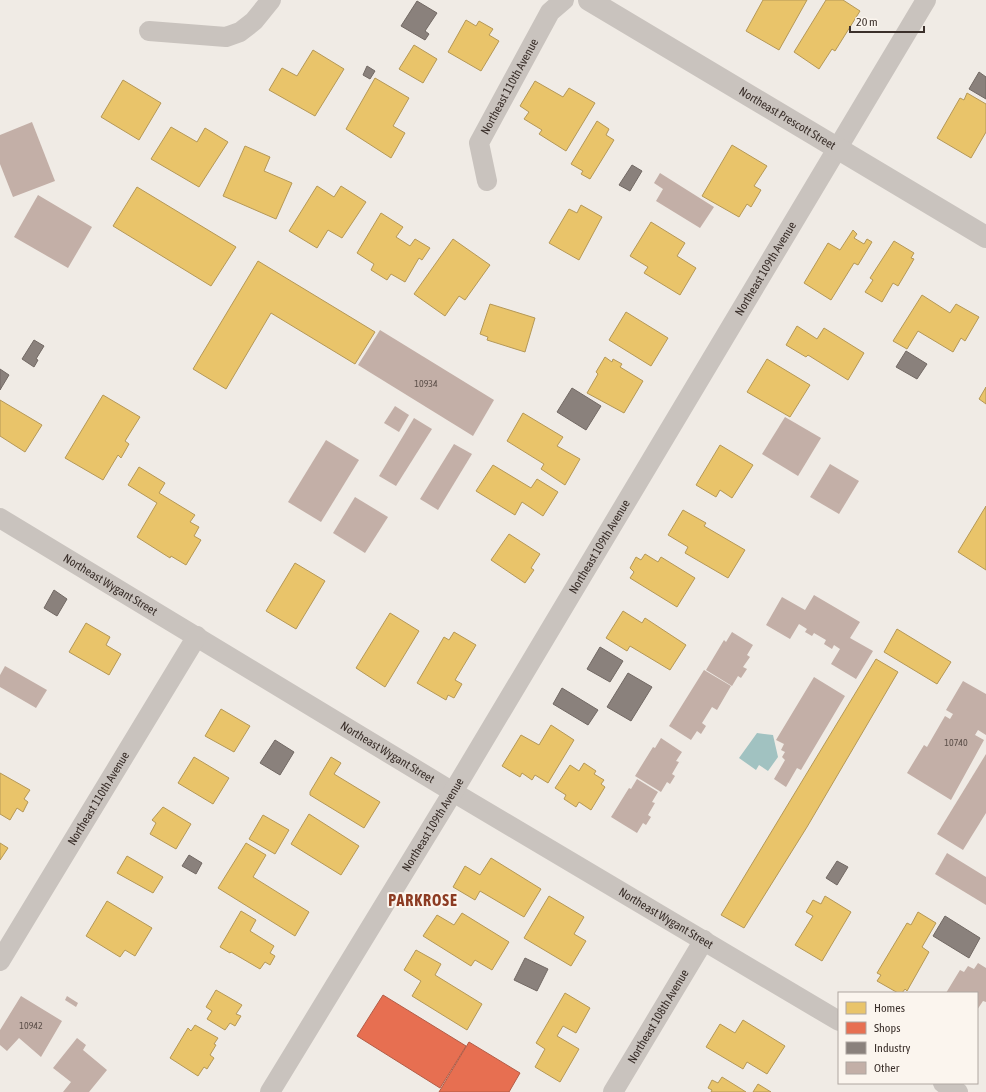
<svg xmlns="http://www.w3.org/2000/svg" width="986" height="1092" viewBox="0 0 986 1092" font-family="'Asap Condensed',sans-serif">
  <style>
    .water { fill: #a1c2c1 }
    .homes { fill: #e9c46a; stroke: #b59857 }
    .shops { fill: #e76f51; stroke: #b35c46 }
    .industry { fill: #8a817c; stroke: #726964 }
    .building { fill: #c3afa7 }
    .lines { fill: none; stroke-linecap: round; stroke-linejoin: round }
    .minor { stroke: #c9c3be; stroke-width: 20 }
    .tertiary { stroke: #c9c3be; stroke-width: 22 }
    .labels { text-anchor: middle; stroke-width: 4; stroke-linejoin: round; paint-order: stroke }
    .number-label { font-size: 10px; fill: #5d504a }
    .street-label { font-size: 12px; fill: #3b302b; stroke: #fbf5ee }
    .district-label { font-size: 16px; font-weight: bold; letter-spacing: 1px; fill: #8c3b22; stroke: #fbf5ee }
  </style>
  <rect width="100%" height="100%" fill="#f0ebe5"/>
  <path class="water" d="M757,733L773,735L778,757L768,771L759,765L756,770L739,758Z"/>
  <g class="homes">
    <path d="M763,0H807L779,50L746,31Z"/>
    <path d="M826,0H843L860,11L835,51L832,49L819,69L794,52Z"/>
    <path d="M466,20L476,26L479,21L493,29L489,35L499,41L481,71L448,52Z"/>
    <path d="M414,45L437,59L423,83L399,69Z"/>
    <path d="M313,50L344,69L315,116L269,90L282,68L297,76Z"/>
    <path d="M375,78L409,98L393,126L405,133L391,158L346,129Z"/>
    <path d="M123,80L161,103L139,140L101,117Z"/>
    <path d="M535,81L563,97L569,88L595,103L566,151L539,134L542,130L524,119L529,112L520,106Z"/>
    <path d="M967,93L986,104V132L971,158L937,138L960,98L964,100Z"/>
    <path d="M597,121L609,129L606,135L614,140L590,179L581,174L583,171L571,164Z"/>
    <path d="M171,127L197,142L205,128L228,142L199,187L151,159Z"/>
    <path d="M732,145L767,166L754,186L761,190L751,207L747,204L739,217L702,196Z"/>
    <path d="M245,146L270,157L264,171L292,183L276,219L223,196Z"/>
    <path d="M317,186L334,197L341,186L366,202L342,238L328,230L317,248L289,231Z"/>
    <path d="M137,187L236,247L211,286L113,226Z"/>
    <path d="M581,205L602,217L579,260L549,243L569,209L577,213Z"/>
    <path d="M381,213L403,227L396,237L410,246L415,239L430,248L422,260L419,258L405,282L391,274L387,280L371,270L374,264L357,253Z"/>
    <path d="M651,222L685,243L677,256L696,268L680,295L644,273L648,267L630,256Z"/>
    <path d="M853,230L857,234L854,238L864,244L867,239L872,242L858,265L854,263L831,300L804,283L828,243L840,250Z"/>
    <path d="M453,239L490,265L465,300L459,296L445,316L414,294Z"/>
    <path d="M894,241L914,253L911,258L914,259L898,286L893,283L882,302L865,292L873,280L870,278Z"/>
    <path d="M258,261L375,332L355,364L271,313L226,389L193,369Z"/>
    <path d="M922,295L950,313L956,304L979,317L965,341L961,338L953,352L918,331L907,349L893,341Z"/>
    <path d="M490,304L535,318L525,352L487,340L488,337L480,334Z"/>
    <path d="M626,312L668,338L651,366L609,340Z"/>
    <path d="M797,326L817,339L824,328L864,353L848,380L808,355L806,357L786,345Z"/>
    <path d="M605,357L612,362L613,359L622,364L620,367L643,381L624,413L587,393L598,374L596,372Z"/>
    <path d="M767,359L810,385L790,417L747,392Z"/>
    <path d="M986,387V404L979,399Z"/>
    <path d="M103,395L140,417L125,441L129,444L121,458L118,455L103,480L65,458Z"/>
    <path d="M0,400L42,425L25,452L0,436Z"/>
    <path d="M523,413L563,437L557,446L580,459L565,485L541,469L544,464L507,441Z"/>
    <path d="M720,445L753,465L732,498L720,490L716,497L696,485Z"/>
    <path d="M493,465L531,488L537,479L558,492L543,516L522,502L515,515L476,491Z"/>
    <path d="M139,467L165,483L159,493L195,515L190,522L199,527L194,536L201,540L186,565L171,556L170,558L137,537L157,503L128,485Z"/>
    <path d="M986,506V570L958,552Z"/>
    <path d="M683,510L706,523L704,526L745,550L728,578L685,553L688,547L668,535Z"/>
    <path d="M509,534L540,554L531,568L534,570L525,583L491,560Z"/>
    <path d="M645,554L658,562L661,557L695,578L677,607L630,578L634,572L630,568L636,557L641,560Z"/>
    <path d="M295,563L325,581L296,629L266,611Z"/>
    <path d="M623,611L642,623L645,618L686,645L670,670L630,646L627,651L606,638Z"/>
    <path d="M390,613L419,631L385,687L356,668Z"/>
    <path d="M86,623L110,637L106,645L121,654L109,675L69,652Z"/>
    <path d="M897,629L951,662L937,684L884,652Z"/>
    <path d="M454,632L476,645L455,680L462,684L454,698L448,695L446,700L417,683L444,637L449,640Z"/>
    <path d="M876,659L898,672L807,827L744,928L721,915Z"/>
    <path d="M221,709L250,726L234,752L205,736Z"/>
    <path d="M551,725L574,740L548,783L535,775L532,780L522,773L520,777L502,766L521,735L539,745Z"/>
    <path d="M194,757L229,778L213,804L178,783Z"/>
    <path d="M331,757L341,763L334,774L380,802L364,828L310,795V792Z"/>
    <path d="M584,763L596,771L594,774L604,780L601,784L605,787L591,810L579,802L576,807L564,799L566,795L555,788L570,765L579,771Z"/>
    <path d="M0,773L30,790L24,799L28,802L23,812L17,808L10,820L0,814Z"/>
    <path d="M163,807L191,824L176,849L150,834L156,823L152,820Z"/>
    <path d="M309,814L359,846L341,875L291,844Z"/>
    <path d="M263,815L289,830L275,854L249,839Z"/>
    <path d="M0,843L8,848L0,860Z"/>
    <path d="M246,843L266,855L253,877L309,912L295,936L218,888Z"/>
    <path d="M127,856L163,877L153,893L117,873Z"/>
    <path d="M491,858L541,889L524,917L480,891L475,900L453,887L465,866L480,875Z"/>
    <path d="M549,896L584,917L574,934L586,941L571,966L524,938Z"/>
    <path d="M825,896L851,912L822,961L795,945L813,916L806,912L813,900L821,904Z"/>
    <path d="M107,901L152,928L135,956L125,950L120,957L86,936Z"/>
    <path d="M241,911L256,920L250,931L274,946L270,953L275,956L270,965L265,962L260,969L231,952L230,953L220,947Z"/>
    <path d="M918,912L936,923L922,947L929,952L907,991L905,989L902,993H898L877,981L881,975L877,973L907,923L911,925Z"/>
    <path d="M462,913L509,942L492,970L475,960L471,966L423,936L437,915L454,925Z"/>
    <path d="M416,950L441,964L435,975L482,1004L467,1030L412,996L421,981L404,970Z"/>
    <path d="M216,990L242,1005L236,1014L241,1016L235,1026L230,1023L225,1030L207,1019L212,1011L206,1007Z"/>
    <path d="M565,993L590,1008L576,1033L563,1026L557,1036L579,1049L560,1082L535,1067L545,1049L536,1043Z"/>
    <path d="M743,1020L785,1046L767,1074L747,1062L743,1069L706,1047L720,1024L735,1033Z"/>
    <path d="M195,1025L218,1038L214,1044L216,1045L210,1055L214,1058L207,1069L204,1067L198,1076L170,1058L188,1028L191,1031Z"/>
    <path d="M722,1077L746,1092H711L712,1090L708,1088L712,1080L718,1083Z"/>
    <path d="M758,1084L771,1092H753Z"/>
  </g>
  <g class="shops">
    <path d="M383,995L466,1046L440,1088L357,1036Z"/>
    <path d="M469,1042L520,1073L509,1092H439Z"/>
  </g>
  <g class="industry">
    <path d="M417,1L437,13L425,31L429,34L425,40L401,26Z"/>
    <path d="M367,66L375,71L370,79L363,75Z"/>
    <path d="M979,72L986,77V99L969,89Z"/>
    <path d="M632,165L642,171L630,191L619,185Z"/>
    <path d="M34,340L44,346L36,359L38,360L34,367L22,359Z"/>
    <path d="M906,351L927,364L917,379L896,367Z"/>
    <path d="M0,369L9,375L0,390Z"/>
    <path d="M572,388L601,406L586,430L557,412Z"/>
    <path d="M54,590L67,599L57,616L44,608Z"/>
    <path d="M600,647L623,661L610,682L587,669Z"/>
    <path d="M628,673L652,687L631,721L607,707Z"/>
    <path d="M562,688L598,710L588,725L553,704Z"/>
    <path d="M275,740L294,752L280,775L260,763Z"/>
    <path d="M189,855L202,863L196,874L182,866Z"/>
    <path d="M837,861L848,867L837,885L826,878Z"/>
    <path d="M945,916L980,938L969,958L933,936Z"/>
    <path d="M525,958L548,969L537,991L514,980Z"/>
  </g>
  <g class="building">
    <path d="M32,122L55,181L13,197L0,164V135Z"/>
    <path d="M660,173L714,207L700,228L656,201L663,189L654,183Z"/>
    <path d="M38,195L92,227L68,268L14,237Z"/>
    <path d="M380,330L494,400L473,436L358,365Z"/>
    <path d="M395,406L409,415L399,432L384,423Z"/>
    <path d="M785,417L821,438L798,476L762,454Z"/>
    <path d="M414,418L432,429L396,486L379,476Z"/>
    <path d="M326,440L359,460L321,522L288,502Z"/>
    <path d="M454,444L472,454L438,510L420,499Z"/>
    <path d="M830,464L859,481L839,514L810,497Z"/>
    <path d="M355,497L388,517L365,553L333,533Z"/>
    <path d="M814,595L860,622L850,638L873,651L856,679L831,664L840,649L834,645L832,649L824,644L826,640L814,633L812,636L805,632L807,629L799,624L790,639L766,625L782,597L805,610Z"/>
    <path d="M732,632L753,645L747,655L750,657L743,667L747,669L741,678L738,676L732,686L706,670L724,640L726,642Z"/>
    <path d="M5,666L47,690L36,708L0,687V675Z"/>
    <path d="M704,670L731,686L717,710L712,707L702,723L706,726L701,734L697,731L691,740L669,726Z"/>
    <path d="M814,677L845,696L801,770L797,768L786,787L774,779L785,760L782,757L785,752L781,750L784,744L776,740Z"/>
    <path d="M963,681L986,694V735L978,730L975,735L984,740L951,800L907,773L924,745L927,747L945,716L950,719L953,714L946,710Z"/>
    <path d="M661,738L682,752L676,761L679,762L672,774L675,776L670,784L667,782L661,792L635,776L653,747L655,748Z"/>
    <path d="M986,754V813L963,850L937,834Z"/>
    <path d="M637,779L658,792L652,802L655,803L648,815L651,817L646,825L643,823L637,833L611,817L629,788L631,789Z"/>
    <path d="M947,853L986,877V905L935,874Z"/>
    <path d="M978,963L986,968V1002L983,1001L977,1010V993H946L960,970L964,972L968,966L974,969Z"/>
    <path d="M21,996L62,1021L41,1057L19,1038L7,1051L0,1045V1030Z"/>
    <path d="M67,996L78,1003L76,1007L65,1000Z"/>
    <path d="M77,1038L86,1045L83,1050L107,1070L89,1092H63L71,1082L53,1068Z"/>
  </g>
  <g class="lines">
    <g class="minor">
      <path d="M149,31L226,37L240,32L254,21L271,0"/>
      <path id="s1" d="M487,181L479,143L550,12L564,0"/>
      <path id="s2" d="M0,518L453,792L839,1021"/>
      <path id="s3" d="M0,961L197,636"/>
      <path d="M943,1083L958,1092"/>
      <path id="s4" d="M270,1092L453,792L926,0"/>
      <path id="s5" d="M613,1092L704,940"/>
    </g>
    <path class="tertiary" id="s6" d="M589,0L986,237"/>
  </g>
  <g class="labels">
    <g class="number-label">
      <text x="426" y="387">10934</text>
      <text x="956" y="746">10740</text>
      <text x="31" y="1029">10942</text>
    </g>
    <g class="street-label">
      <text dy="4" stroke="none"><textPath href="#s1" startOffset="103">Northeast 110th Avenue</textPath></text>
      <text dy="4" stroke="none"><textPath href="#s6" startOffset="231">Northeast Prescott Street</textPath></text>
      <text dy="4" stroke="none"><textPath href="#s4" startOffset="961">Northeast 109th Avenue</textPath></text>
      <text dy="4" stroke="none"><textPath href="#s4" startOffset="637">Northeast 109th Avenue</textPath></text>
      <text dy="4" stroke="none"><textPath href="#s2" startOffset="129">Northeast Wygant Street</textPath></text>
      <text dy="4" stroke="none"><textPath href="#s2" startOffset="453">Northeast Wygant Street</textPath></text>
      <text dy="4" stroke="none"><textPath href="#s3" startOffset="190">Northeast 110th Avenue</textPath></text>
      <text dy="4" stroke="none"><textPath href="#s4" startOffset="313">Northeast 109th Avenue</textPath></text>
      <text dy="4" stroke="none"><textPath href="#s2" startOffset="777">Northeast Wygant Street</textPath></text>
      <text dy="4" stroke="none"><textPath href="#s5" startOffset="88">Northeast 108th Avenue</textPath></text>
    </g>
    <g class="district-label">
      <text x="423" y="906">PARKROSE</text>
    </g>
  </g>
  <rect x="838" y="992" width="140" height="92" fill="#fbf5ee" stroke="#aea6a0"/>
  <rect x="846" y="1002" width="20" height="12" fill="#e9c46a" stroke="#aea6a0"/>
  <text x="874" y="1012" font-size="12" fill="#3b302b">Homes</text>
  <rect x="846" y="1022" width="20" height="12" fill="#e76f51" stroke="#aea6a0"/>
  <text x="874" y="1032" font-size="12" fill="#3b302b">Shops</text>
  <rect x="846" y="1042" width="20" height="12" fill="#8a817c" stroke="#aea6a0"/>
  <text x="874" y="1052" font-size="12" fill="#3b302b">Industry</text>
  <rect x="846" y="1062" width="20" height="12" fill="#c3afa7" stroke="#aea6a0"/>
  <text x="874" y="1072" font-size="12" fill="#3b302b">Other</text>
  <path d="M850 26v6h74v-6" fill="none" stroke="#3b302b" stroke-width="2"/>
  <text x="856" y="26" font-size="12" fill="#3b302b" stroke="#fbf5ee" stroke-width="3" paint-order="stroke">20 m</text>
</svg>
